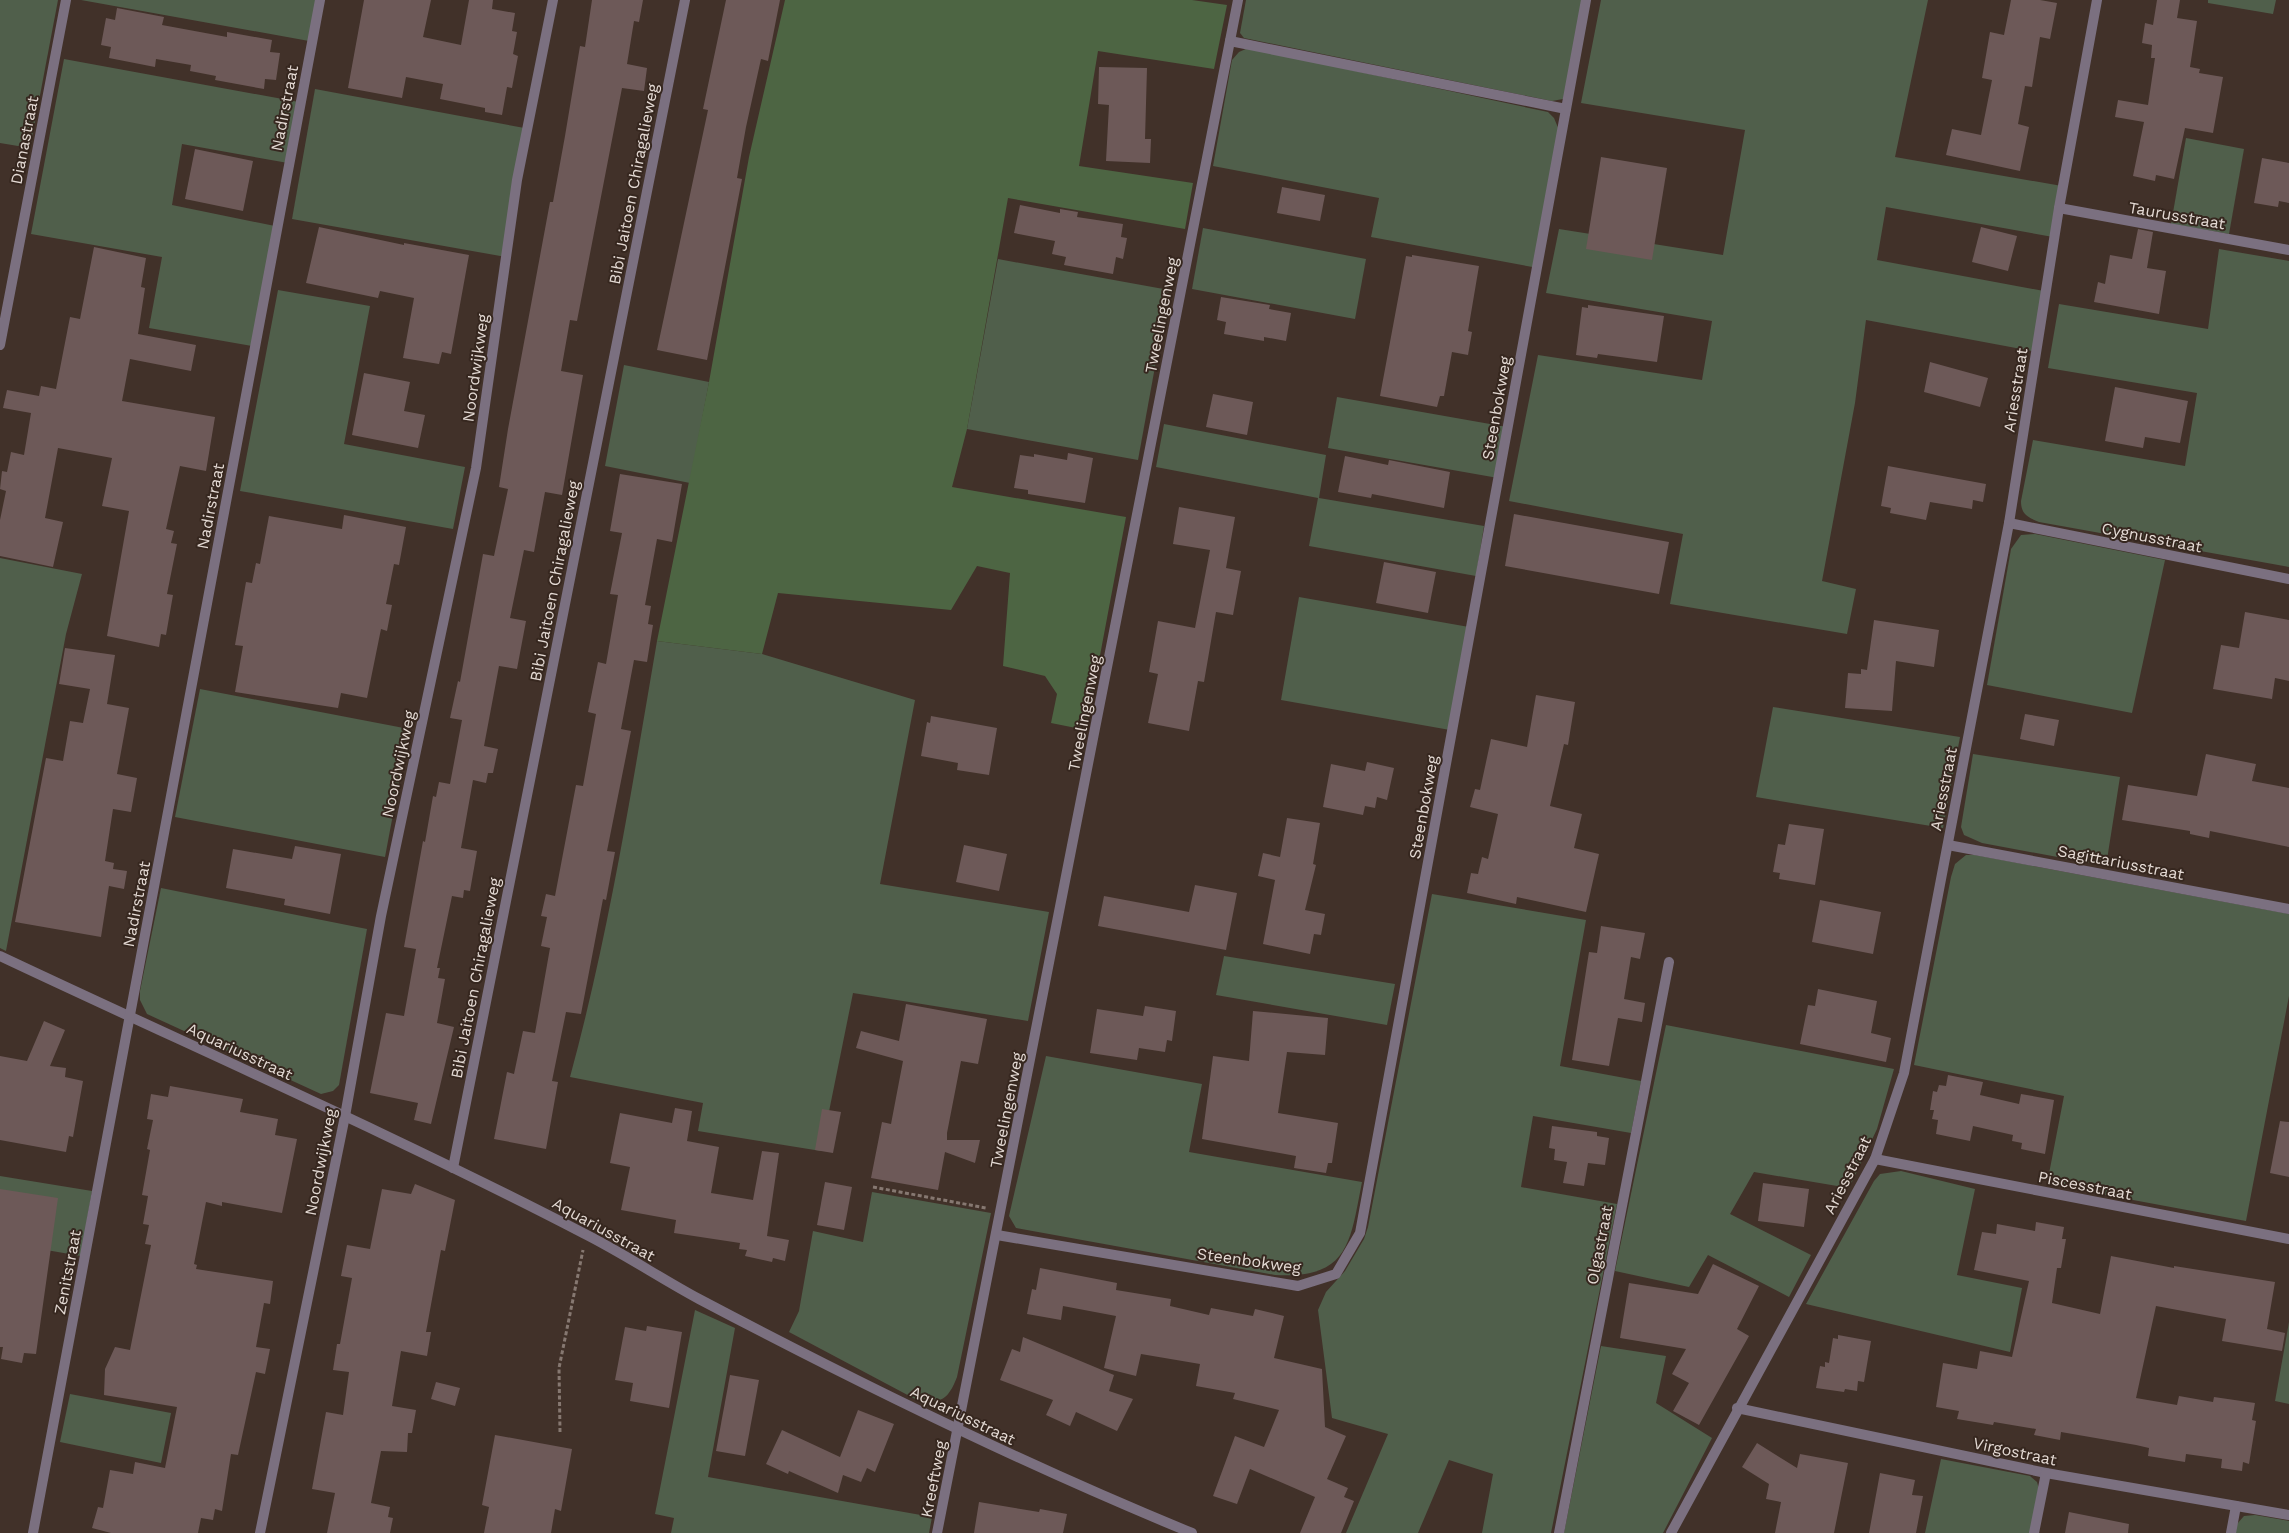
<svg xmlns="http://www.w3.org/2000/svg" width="2289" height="1533" viewBox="0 0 2289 1533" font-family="'Work Sans',sans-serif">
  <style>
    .green { fill: #505f4b }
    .forest { fill: #4d6543 }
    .building { fill: #6d5958 }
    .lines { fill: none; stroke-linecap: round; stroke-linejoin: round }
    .path { stroke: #867871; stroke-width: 3; stroke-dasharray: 4 2.5; stroke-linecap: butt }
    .minor { stroke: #7b7080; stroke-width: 10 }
    .labels { text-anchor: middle; stroke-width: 4; stroke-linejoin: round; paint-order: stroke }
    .street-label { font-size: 16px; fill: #e4dad4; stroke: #36271f }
  </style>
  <rect width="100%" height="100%" fill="#413129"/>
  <g class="green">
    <path d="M0,0H58L30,148L0,143Z"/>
    <path d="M81,0H316L309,41Z"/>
    <path d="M1246,0H1588L1569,92L1563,99L1552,101L1244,38L1240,33Z"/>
    <path d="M1601,0H1928L1895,157L2062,186L2053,237L1886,207L1877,260L2044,291L2032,351L1866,320L1855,403L1822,581L1856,589L1847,634L1670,604L1683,534L1509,501L1538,355L1702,380L1712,321L1546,293L1559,229L1723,255L1745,130L1581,103Z"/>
    <path d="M2208,0H2276L2273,14L2208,3Z"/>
    <path d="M1248,48L1548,112L1554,118L1559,130L1538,268L1371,237L1379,198L1213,166L1232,60L1239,52Z"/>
    <path d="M64,59L299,102L288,163L182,144L172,205L275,226L252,346L149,328L162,257L31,234Z"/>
    <path d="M315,89L530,129L506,257L292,219Z"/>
    <path d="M2186,138L2244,149L2229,234L2171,224Z"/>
    <path d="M1203,228L1366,259L1355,319L1192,289Z"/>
    <path d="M2219,249L2289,261V567L2039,522C2027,517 2021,514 2021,501L2033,440L2185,466L2197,393L2048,368L2059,304L2208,329Z"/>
    <path d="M998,259L1169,290L1138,460L967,429Z"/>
    <path d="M278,290L370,306L344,444L465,467L453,529L240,491Z"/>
    <path d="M624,365L709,382L690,483L605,466Z"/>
    <path d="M1337,397L1507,427L1498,478L1328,448Z"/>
    <path d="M1164,424L1326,455L1319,498L1484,526L1476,576L1309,546L1318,498L1156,467Z"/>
    <path d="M2035,534L2165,560L2132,713L1987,685L2011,549L2021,535Z"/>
    <path d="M0,558L82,574L66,634L6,951L0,948Z"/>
    <path d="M1299,597L1469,627L1450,730L1281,700Z"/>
    <path d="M657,641L762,654L915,700L880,884L1049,912L1028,1021L853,993L821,1151L698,1131L703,1103L570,1077C609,934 632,787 657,641Z"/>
    <path d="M200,689L409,729L385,857L175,817Z"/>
    <path d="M1773,707L1960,737L1943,828L1756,797Z"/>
    <path d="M1973,754L2120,777L2106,866L1982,843L1964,835L1961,827Z"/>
    <path d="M1966,855H1975L2289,914V996L2246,1221L2047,1184L2064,1096L1914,1065L1951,877L1955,864Z"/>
    <path d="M161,888L367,929L339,1085L333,1091L321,1094L147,1014L140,1000V991Z"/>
    <path d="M1432,894L1586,920L1560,1066L1641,1081L1631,1133L1533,1116L1521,1187L1617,1204L1551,1533H1482L1493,1474L1449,1460L1418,1533H1346L1388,1434L1332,1418L1318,1310L1326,1292L1345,1271L1364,1239L1368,1227Z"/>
    <path d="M1224,956L1395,984L1387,1025L1216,995Z"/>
    <path d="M1666,1025L1894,1069L1877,1129L1849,1188L1754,1172L1730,1214L1811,1255L1789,1297L1708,1255L1689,1287L1615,1271Z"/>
    <path d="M1046,1056L1202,1084L1189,1152L1362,1182C1350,1243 1349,1279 1275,1275L1016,1228L1009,1216Z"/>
    <path d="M1901,1171L1975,1189L1957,1275L2022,1288L2010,1352L1806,1304L1874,1181L1880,1174Z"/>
    <path d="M0,1176L92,1191L81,1256L0,1242Z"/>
    <path d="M872,1192L991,1213L957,1377C948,1400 941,1404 917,1400L789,1332L799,1311L813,1231L863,1242Z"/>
    <path d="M695,1310L735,1328L708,1477L932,1517L929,1533H671L674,1518L655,1514Z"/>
    <path d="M2289,1322V1404L2275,1401Z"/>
    <path d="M1601,1346L1666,1356L1656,1403L1712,1438L1663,1533H1564Z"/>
    <path d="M70,1394L171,1413L161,1463L60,1442Z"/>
    <path d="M1941,1459L2030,1476L2037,1482L2039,1489L2030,1533H1925Z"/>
    <path d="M2255,1515L2289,1521V1533H2235L2237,1524L2244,1516Z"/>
  </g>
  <path class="forest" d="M785,0H1192L1227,5L1214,69L1098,51L1079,166L1193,183L1185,229L1008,198L967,429L952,487L1126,517L1086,730L1051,723L1057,694L1045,676L1003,666L1010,573L977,566L951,610L778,593L762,654L657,641L709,382L749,157Z"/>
  <g class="building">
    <path d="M364,0H431L423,37L461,45L469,0H493L492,9L515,13L512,31L517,32L513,54L518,56L512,88L507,87L502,115L485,112V108L440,99L443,84L406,77L402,98L348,88Z"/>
    <path d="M592,0H643L639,22L634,21L627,64L647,68L644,91L622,88L577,321L570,320L561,371L583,375L562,495L545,492L534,552L524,550L510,618L526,621L517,669L499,666L484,746L498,749L493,773H488L486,783L473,780L461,848L477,851L470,891L464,890L463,898L452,896L437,968H440L438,978L445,979L437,1023L454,1027L431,1124L414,1120L418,1103L370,1093L386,1013L404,1016L416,949L404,947L423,841L425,842L433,796L436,797L439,782L450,784L462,720L450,718L458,681L460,682L483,554L494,556L508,489L499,487L508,429L550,202H553L565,136L580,46L585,47Z"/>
    <path d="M726,0H780L768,61L761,59L746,127L737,178L742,179L707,360L657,350L708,110L703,109Z"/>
    <path d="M2011,0H2040L2057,3L2050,39L2040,37L2032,87L2025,86L2018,124L2029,127L2020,171L1946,155L1952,129L1981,135L1992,80L1982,78L1990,32L2004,35Z"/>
    <path d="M2157,0H2180L2177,18L2197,21L2190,67L2200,69L2199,73L2223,77L2213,133L2185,128L2174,179L2156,175L2155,181L2133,176L2144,122L2115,117L2118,100L2148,105L2155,58H2151L2152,45L2142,43L2145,23L2153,25Z"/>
    <path d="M117,8L164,17L162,25L227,37V32L272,40L270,52L280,53L276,80L265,79L264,89L215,80L216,76L190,71L191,65L156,59L155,67L109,58L111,47L101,45L106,18L115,20Z"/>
    <path d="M1099,67L1147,68L1145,139H1151L1150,163L1106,161L1109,105L1098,104Z"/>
    <path d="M195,149L253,161L243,211L185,199Z"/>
    <path d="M1601,157L1667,168L1652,260L1586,249Z"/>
    <path d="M2262,158L2289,163V203L2279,201L2278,207L2254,203Z"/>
    <path d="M1282,187L1325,195L1320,221L1277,213Z"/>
    <path d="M1020,205L1060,213V209L1078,212L1077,217L1123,224L1121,237L1127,238L1123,259L1116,257L1113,274L1064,265L1066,257L1052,254L1055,241L1014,233Z"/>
    <path d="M319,227L404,245V243L469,255L451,354L442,352L439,364L403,358L414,298L380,291L378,298L306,283Z"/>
    <path d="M1981,227L2017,236L2008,271L1972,262Z"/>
    <path d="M2138,229L2153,232L2147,268L2166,271L2159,314L2094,302L2098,282L2105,284L2110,255L2132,259Z"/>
    <path d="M94,247L146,258L141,287L145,288L138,334L196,345L191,371L130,359L122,401L215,417L206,471L180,466L166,529L174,531L171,543L177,544L167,594L173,595L166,635L161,634L159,647L107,636L129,511L102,506L112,458L58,448L45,518L63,522L53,567L0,556V520L6,491L0,489L2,471L7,472L11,452L24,455L31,413L3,408L7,390L39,396L41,386L56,389L70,317L80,319Z"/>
    <path d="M1412,255L1479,266L1468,331L1472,332L1468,355L1452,352L1444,396H1440L1437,407L1380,396L1406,256L1412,257Z"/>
    <path d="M1221,297L1270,305L1269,309L1291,313L1286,341L1264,337V341L1224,334L1226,322L1217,320Z"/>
    <path d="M1588,305L1664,316L1657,362L1598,354L1597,358L1576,355L1582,307L1588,308Z"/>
    <path d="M1930,362L1988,378L1980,407L1924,392Z"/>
    <path d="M364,373L410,382L404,411L425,415L418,448L352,435Z"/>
    <path d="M2115,387L2188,401L2180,443L2145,437L2143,448L2105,441Z"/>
    <path d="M1213,394L1253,402L1247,435L1206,427Z"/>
    <path d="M1068,453L1093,458L1085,503L1028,494V490L1014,488L1020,455L1034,457V454L1067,460Z"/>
    <path d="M1345,456L1388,465L1389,460L1450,472L1444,508L1372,494L1371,498L1338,492Z"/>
    <path d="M1888,466L1986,484L1983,502L1973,500L1972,509L1930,502L1926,520L1890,513L1891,508L1881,506Z"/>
    <path d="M620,474L682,484L672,542L657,539L645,605L651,606L648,624L653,625L647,662L634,660L621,729L631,731L607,851L615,852L606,900L603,899L581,1014L566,1012L552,1081L558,1082L546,1149L494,1139L507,1072L514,1074L523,1031L535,1033L550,948L541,946L547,917L541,916L546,894L555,896L576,785L583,786L596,714L588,712L598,662L606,664L618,595L610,594L622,533L610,531Z"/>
    <path d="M1179,507L1235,517L1226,568L1241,571L1233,615L1216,612L1204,682L1198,681L1189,731L1148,723L1158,674L1149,672L1158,621L1195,628L1210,550L1173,544Z"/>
    <path d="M1514,514L1669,542L1659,594L1505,566Z"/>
    <path d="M344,515L406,527L399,565L394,564L386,604L392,605L387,631L381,629L367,698L341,693L338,708L235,692L243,646L235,645L246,582L252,583L256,563L260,564L269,516L342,529Z"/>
    <path d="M1384,562L1436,572L1428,613L1376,603Z"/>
    <path d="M2245,612L2289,620V681L2275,678L2272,699L2213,689L2221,645L2239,648Z"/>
    <path d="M1874,620L1939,630L1934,667L1896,661L1892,711L1845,708L1848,673L1861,674V669L1867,670Z"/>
    <path d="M65,648L115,655L107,704L129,708L117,774L137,778L131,812L113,809L105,861L114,863L113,869L127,871L124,889L109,886L101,937L15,922L46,758L63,761L70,721L83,723L90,689L59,684Z"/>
    <path d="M1536,695L1575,702L1568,745L1564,744L1550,806L1582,814L1574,848L1599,854L1586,912L1517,897L1516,904L1467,893L1471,873L1478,874L1482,857L1488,859L1498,814L1470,807L1475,789L1480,790L1491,739L1527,747Z"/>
    <path d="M2025,714L2059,720L2054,746L2020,739Z"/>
    <path d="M931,716L997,728L989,775L957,770L958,763L921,756L927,722L930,723Z"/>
    <path d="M2206,754L2256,764L2252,781L2289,788V847L2210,831L2209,838L2190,834V831L2122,820L2128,785L2197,796Z"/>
    <path d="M1367,762L1394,768L1387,800L1377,797L1375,808L1365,806L1363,815L1323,807L1331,764L1365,771Z"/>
    <path d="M1287,818L1320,823L1313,864L1316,865L1305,910L1325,914L1321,935L1314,934L1310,954L1263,944L1275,880L1258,876L1263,853L1280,857Z"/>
    <path d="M1789,824L1824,829L1815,885L1779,879L1780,873L1773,872L1778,844L1785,845Z"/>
    <path d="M964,845L1007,854L999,891L956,882Z"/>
    <path d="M295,846L341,854L330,914L284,905L285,899L226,888L233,849L292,859Z"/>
    <path d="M1195,885L1237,893L1226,950L1098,926L1104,896L1189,912Z"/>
    <path d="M1820,900L1881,912L1873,954L1812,942Z"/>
    <path d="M1601,926L1645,933L1640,959L1631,957L1624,999L1645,1003L1642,1022L1618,1018L1609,1066L1572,1060L1589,952L1597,953Z"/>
    <path d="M1818,989L1877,1001L1871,1033L1891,1038L1886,1062L1800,1044L1808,1005L1815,1006Z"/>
    <path d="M906,1004L987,1019L978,1064L961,1061L947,1133V1140H980L975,1163L945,1152L938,1190L871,1178L882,1122L891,1124L903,1061L856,1048L861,1031L899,1041Z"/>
    <path d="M1145,1006L1176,1011L1172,1041L1167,1040L1165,1052L1139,1048L1137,1060L1090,1053L1097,1009L1143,1016Z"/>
    <path d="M1253,1011L1328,1018L1325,1055L1287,1052L1278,1113L1338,1123L1332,1163H1328L1326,1173L1294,1168L1296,1156L1202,1139L1213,1056L1249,1061Z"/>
    <path d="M44,1021L65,1030L50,1066L66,1068L65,1077L83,1081L73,1137L69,1136L66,1152L0,1140V1056L27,1061Z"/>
    <path d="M1948,1075L1983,1082L1980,1095L2019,1104L2021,1094L2054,1100L2045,1154L2021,1149L2022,1143L2012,1141L2013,1135L1973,1126L1970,1141L1936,1134L1938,1120L1932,1119L1934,1110H1930L1933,1091L1937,1092L1939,1085L1946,1086Z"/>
    <path d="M170,1086L243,1099L240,1112L278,1119L275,1135L297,1139L282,1213L222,1202V1206L206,1202L194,1264L197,1265L196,1269L273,1281L270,1304L264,1303L256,1347L270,1349L265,1374L256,1372L238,1455L231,1454L222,1511L215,1509L213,1520L201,1518L198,1533H111L92,1528L98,1507L103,1508L110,1470L133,1474L135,1462L165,1468L177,1407L104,1395L105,1369L115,1347L130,1350L151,1245L145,1244L149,1225L143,1224L148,1196L142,1195L150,1150L147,1149L153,1120L147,1119L151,1094L168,1097Z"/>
    <path d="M675,1108L692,1111L687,1141L719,1147L711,1193L753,1200L762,1151L779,1153L767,1236L789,1240L785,1261L773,1258L772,1262L745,1256L747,1250L739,1249L740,1243L674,1233L676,1220L621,1210L630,1167L610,1163L620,1113L672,1123Z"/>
    <path d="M822,1109L841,1112L833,1153L815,1150Z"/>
    <path d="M2280,1121L2289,1122V1177L2270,1173Z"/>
    <path d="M1552,1126L1597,1132V1136L1609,1138L1605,1165L1588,1163L1584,1186L1563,1183L1567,1162L1554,1160L1555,1149L1549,1148Z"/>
    <path d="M825,1182L852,1187L844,1230L817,1225Z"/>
    <path d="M1763,1183L1809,1189L1804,1227L1758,1221Z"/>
    <path d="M415,1184L455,1200L445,1251L441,1250L426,1332H431L427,1356L401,1351L392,1406L416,1410L412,1433H408L407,1452L381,1451L371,1503L390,1507L388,1517L393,1518L390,1533H327L335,1493L312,1489L326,1412L343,1415L349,1372L333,1370L337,1344H340L352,1278L341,1276L347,1245L370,1249L382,1189L411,1194Z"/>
    <path d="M0,1189L58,1198L36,1354L24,1353L22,1363L1,1359L3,1347H0Z"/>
    <path d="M2036,1222L2064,1227L2062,1239H2066L2061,1268H2057L2052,1303L2100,1314L2111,1256L2174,1268V1266L2275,1282L2267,1329L2285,1333L2282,1351L2222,1341L2226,1319L2156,1306L2136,1398L2177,1405L2179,1396L2213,1402L2214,1397L2255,1403L2252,1420L2256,1421L2249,1464L2243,1462L2242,1471L2221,1468L2222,1459L2186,1454L2185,1462L2148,1456L2149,1448L2136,1445L2061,1432L2060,1440L2034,1435L2036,1429L1994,1422L1993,1425L1957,1419L1959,1411L1936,1407L1943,1363L1977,1369L1980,1351L2012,1357L2029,1281L1974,1270L1982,1232L1996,1234L1997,1224L2035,1231Z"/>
    <path d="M1713,1264L1759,1286L1737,1329L1749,1336L1699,1425L1673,1411L1689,1383L1672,1374L1686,1349L1620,1338L1629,1283L1698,1294Z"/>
    <path d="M1040,1268L1117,1283L1116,1290L1171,1299L1170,1306L1209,1315L1211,1308L1253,1316L1255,1309L1284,1316L1274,1358L1322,1369L1325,1427L1346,1436L1327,1479L1348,1488L1344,1497L1354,1501L1341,1533H1300L1315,1497L1250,1469L1237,1504L1213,1496L1235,1436L1264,1447L1279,1410L1233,1399L1235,1393L1196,1386L1200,1364L1141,1354L1136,1376L1104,1368L1116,1316L1063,1306L1061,1320L1027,1314L1032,1289L1036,1290Z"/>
    <path d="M647,1326L682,1332L669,1408L630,1401L633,1383L615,1380L625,1327L646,1331Z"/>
    <path d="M1838,1335L1871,1341L1864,1382L1858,1381L1857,1391L1845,1389L1844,1392L1816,1388L1820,1366L1825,1367V1362L1829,1363L1833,1338L1838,1339Z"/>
    <path d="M1023,1337L1114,1375L1109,1391L1133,1399L1117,1431L1076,1412L1070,1426L1046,1415L1053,1400L1000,1380L1012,1349L1020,1352Z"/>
    <path d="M730,1375L759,1380L745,1456L716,1451Z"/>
    <path d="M436,1382L460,1388L455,1406L431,1399Z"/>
    <path d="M858,1410L894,1424L875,1472L867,1468L861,1482L843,1475L838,1493L789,1471L788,1474L766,1464L782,1430L840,1457Z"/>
    <path d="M495,1435L572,1449L561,1511L555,1509L551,1533H484L489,1507L482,1505Z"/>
    <path d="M1757,1443L1797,1468L1800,1454L1848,1463L1834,1533H1775L1781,1502L1766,1499L1769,1484L1742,1467Z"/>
    <path d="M1880,1473L1915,1480L1912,1495L1923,1496L1916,1533H1869Z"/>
    <path d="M979,1502L1039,1512L1040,1509L1067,1514L1063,1533H974Z"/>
    <path d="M2069,1512L2129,1524L2128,1533H2065Z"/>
  </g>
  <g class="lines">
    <g class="path">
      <path d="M873,1187L986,1208"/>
      <path d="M560,1432L559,1368L583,1250"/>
    </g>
    <g class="minor">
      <path d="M1230,41L1566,109"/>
      <path d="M2059,208L2289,250"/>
      <path d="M0,345L66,0"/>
      <path d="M2009,523L2289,579"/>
      <path d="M1948,845L2289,909"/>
      <path d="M0,956C195,1048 392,1134 583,1233C623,1253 660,1278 699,1299C860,1384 1023,1464 1192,1533"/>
      <path d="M1875,1159L2289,1239"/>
      <path d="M453,1168L685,0"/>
      <path d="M997,1235L1298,1286L1336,1274L1360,1233L1586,0"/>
      <path d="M1737,1408L2046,1473L2289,1515"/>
      <path d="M33,1533L320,0"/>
      <path d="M260,1533L345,1116L381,916L476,468L517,180L553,0"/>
      <path d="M937,1533L1238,0"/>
      <path d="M1559,1533L1669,962"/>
      <path d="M1671,1533L1875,1159L1904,1073L2009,523L2059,208L2097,0"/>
      <path d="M2034,1533L2046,1473"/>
      <path d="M2231,1533L2236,1506"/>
    </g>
  </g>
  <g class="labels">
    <g class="street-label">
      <text transform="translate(284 108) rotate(-79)" y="6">Nadirstraat</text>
      <text transform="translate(24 140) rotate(-79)" y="6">Dianastraat</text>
      <text transform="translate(633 184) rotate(-79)" y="6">Bibi Jaitoen Chiragalieweg</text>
      <text transform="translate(2177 215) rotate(10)" y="6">Taurusstraat</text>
      <text transform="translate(1161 315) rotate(-79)" y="6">Tweelingenweg</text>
      <text transform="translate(475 368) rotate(-82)" y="6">Noordwijkweg</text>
      <text transform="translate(2015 390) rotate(-81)" y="6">Ariesstraat</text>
      <text transform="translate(1496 408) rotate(-80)" y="6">Steenbokweg</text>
      <text transform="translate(210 506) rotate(-79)" y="6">Nadirstraat</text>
      <text transform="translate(2152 537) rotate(11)" y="6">Cygnusstraat</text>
      <text transform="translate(554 581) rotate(-79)" y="6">Bibi Jaitoen Chiragalieweg</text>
      <text transform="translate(1084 713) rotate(-79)" y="6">Tweelingenweg</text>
      <text transform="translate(398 764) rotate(-78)" y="6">Noordwijkweg</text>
      <text transform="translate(1943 789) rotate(-79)" y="6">Ariesstraat</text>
      <text transform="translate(1423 807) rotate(-80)" y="6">Steenbokweg</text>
      <text transform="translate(2121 862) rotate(11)" y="6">Sagittariusstraat</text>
      <text transform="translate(136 904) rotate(-79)" y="6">Nadirstraat</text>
      <text transform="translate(475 978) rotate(-79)" y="6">Bibi Jaitoen Chiragalieweg</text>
      <text transform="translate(240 1051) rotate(25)" y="6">Aquariusstraat</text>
      <text transform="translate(1006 1110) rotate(-79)" y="6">Tweelingenweg</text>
      <text transform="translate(320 1162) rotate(-79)" y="6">Noordwijkweg</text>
      <text transform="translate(1847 1175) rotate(-63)" y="6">Ariesstraat</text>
      <text transform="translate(2085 1185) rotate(11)" y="6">Piscesstraat</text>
      <text transform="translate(604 1229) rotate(29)" y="6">Aquariusstraat</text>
      <text transform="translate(1599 1245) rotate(-79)" y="6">Olgastraat</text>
      <text transform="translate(1249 1260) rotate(8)" y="6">Steenbokweg</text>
      <text transform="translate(67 1272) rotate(-79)" y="6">Zenitstraat</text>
      <text transform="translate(963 1415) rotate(26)" y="6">Aquariusstraat</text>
      <text transform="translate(2015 1451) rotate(12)" y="6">Virgostraat</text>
      <text transform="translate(933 1479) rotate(-79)" y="6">Kreeftweg</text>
    </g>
  </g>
</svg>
